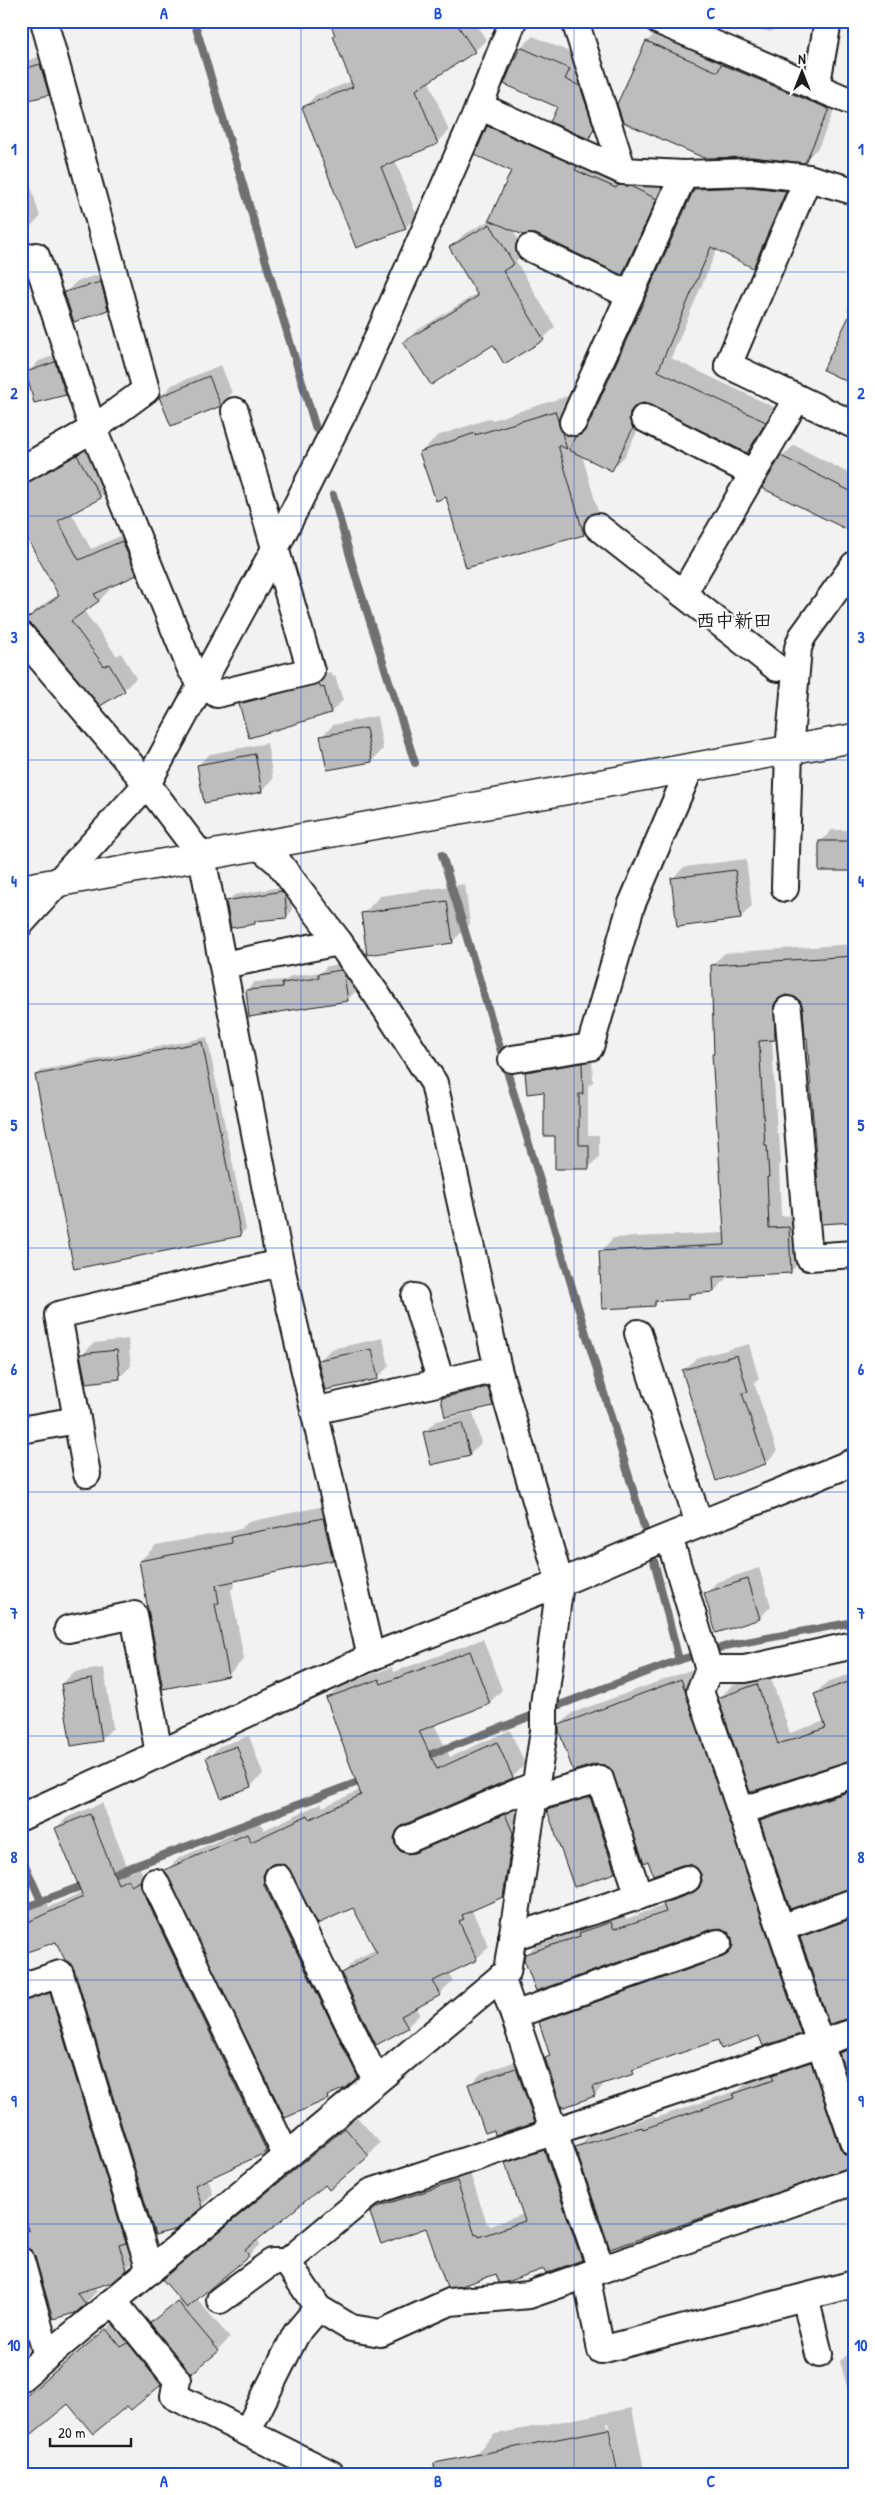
<svg xmlns="http://www.w3.org/2000/svg" width="875" height="2495" viewBox="0 0 875 2495" font-family="'Patrick Hand','Klee One',sans-serif">
  <style>
    .shadow { fill: #0003 }
    .lines { fill: none; stroke-linecap: round; stroke-linejoin: round }
    .stream { stroke: #707070; stroke-width: 8 }
    .building { fill: #bdbdbd; stroke: #1c1c1c }
    .street-casing { stroke: #1c1c1c; stroke-width: 30 }
    .secondary-casing { stroke: #1c1c1c; stroke-width: 31 }
    .street { stroke: #fff; stroke-width: 26 }
    .secondary { stroke: #fff; stroke-width: 28 }
    .grid { fill: none; stroke: #1d4ed8; stroke-width: 1; stroke-opacity: 0.55 }
    .labels { text-anchor: middle; stroke-width: 4; stroke-linejoin: round; paint-order: stroke }
    .quarter-label { font-size: 19px; font-weight: bold; fill: #1c1c1c; stroke: #fff }
    .neatline { fill: none; stroke: #1d4ed8; stroke-width: 2 }
    .grid-label { font-size: 16px; text-anchor: middle; font-weight: bold; fill: #1d4ed8 }
  </style>
  <rect width="100%" height="100%" fill="#f2f2f2"/>
  <filter id="ink" filterUnits="userSpaceOnUse"><feTurbulence type="fractalNoise" baseFrequency=".02" numOctaves="2"/><feDisplacementMap in="SourceGraphic" scale="10" xChannelSelector="R" yChannelSelector="G"/><feConvolveMatrix kernelMatrix="1 2 1 2 8 2 1 2 1" color-interpolation-filters="sRGB"/></filter>
  <g filter="url(#ink)">
    <g class="shadow">
      <path d="M330,21H474L486,40L475,51L429,81L449,131L437,143L395,160L417,216L405,228L304,107L316,95L352,81Z"/>
      <path d="M729,21H782L771,32L728,23Z"/>
      <path d="M661,28L841,95L818,148L804,161L619,105L647,41Z"/>
      <path d="M533,36L581,57L600,126L588,138L558,107L521,48Z"/>
      <path d="M52,53L60,82L48,93L21,101V62Z"/>
      <path d="M854,57V84L848,83Z"/>
      <path d="M500,115L668,187L634,262L622,273L537,233L512,229L525,251L516,261L555,327L543,339L504,362L493,343H404L416,331L478,293L451,247L463,235L490,220L513,170L488,127Z"/>
      <path d="M709,176L799,178L766,253L753,266L717,249L671,358L778,409L761,438L747,452L643,402L646,414L625,456L611,470L582,455L600,518L583,534L447,496L421,452L437,436L491,418L492,420L571,395L582,431L590,424L695,189Z"/>
      <path d="M30,183L40,217L28,229L21,231V186Z"/>
      <path d="M112,271L119,297L108,309L74,320L65,293L77,281Z"/>
      <path d="M854,294V384L852,313L847,311Z"/>
      <path d="M67,351L77,382L65,394L27,373L39,361Z"/>
      <path d="M221,365L232,393L221,404L172,425L161,397L172,385Z"/>
      <path d="M89,444L112,485L100,497L71,512L91,549L134,530L148,563L136,574L109,586L110,589L99,601L84,611L117,656L121,653L136,678L124,690L26,620L37,609L59,594L21,524V478Z"/>
      <path d="M794,445L854,476V530L782,457Z"/>
      <path d="M331,672L332,677L335,676L343,700L331,712L250,736L240,704L252,693Z"/>
      <path d="M377,716L383,749L372,761L321,737L333,725Z"/>
      <path d="M267,743L273,779L262,791L198,765L210,754Z"/>
      <path d="M832,830H854V870L820,842Z"/>
      <path d="M746,859L752,906L740,918L672,879L684,867Z"/>
      <path d="M465,884L470,924L452,942L363,914L380,896Z"/>
      <path d="M287,886L290,890L292,911L286,917L257,920L255,922L228,901L234,895Z"/>
      <path d="M854,944V1221L809,1037H807L802,1001L795,996L786,994L788,1026L775,1038L772,1039L777,1134H779L781,1163L779,1165L781,1216L801,1215L803,1259L791,1271L726,1275V1279L714,1291L694,1292L689,1298L660,1299L655,1305L601,1251L613,1238L725,1233L713,1055L715,1052L712,965L725,953Z"/>
      <path d="M349,963L355,992L347,1000L250,1016L247,990L255,982L286,980L291,976L322,972L327,966Z"/>
      <path d="M207,1037L246,1229L240,1235L36,1076L42,1070Z"/>
      <path d="M592,1054L593,1082L588,1086V1135H599V1157L589,1167L557,1134L546,1091L526,1073L537,1062Z"/>
      <path d="M383,1338L389,1366L377,1378L319,1361L331,1349Z"/>
      <path d="M128,1339L131,1366L119,1378L82,1355L94,1343Z"/>
      <path d="M749,1344L759,1379L754,1383L777,1451L766,1463L684,1370L696,1358Z"/>
      <path d="M499,1376L504,1393L493,1405L442,1398L454,1386Z"/>
      <path d="M473,1412L481,1443L469,1455L424,1432L436,1421Z"/>
      <path d="M339,1503L349,1542L332,1558L234,1580L235,1586L231,1590L244,1659L228,1675L140,1561L156,1545L241,1529L248,1522Z"/>
      <path d="M759,1568L771,1606L760,1618L706,1594L717,1582Z"/>
      <path d="M483,1639L502,1690L489,1703L434,1724L450,1757L510,1730L525,1764L513,1777L406,1824L408,1831L518,1802L526,1819L516,1883L503,1896L472,1910L489,1947L476,1959L448,1972L453,1981L440,1994L416,2007L420,2014L407,2027L342,1973L355,1960L376,1949L353,1906L288,1865L275,1863L277,1871L370,2063L357,2076L327,2098L166,1871L179,1858L260,1822L264,1830L321,1803L323,1807L360,1790L327,1699L340,1686L392,1667L394,1672Z"/>
      <path d="M104,1668L113,1728L101,1739L62,1684L74,1672Z"/>
      <path d="M693,1669L812,2021L800,2033L719,2038L639,2066L633,2072L606,2082L595,2095L546,2058L551,2053L541,2022L552,2011L734,1947L733,1938L729,1931L721,1927L526,1955L538,1943L586,1927L592,1922L623,1911L626,1919L665,1905L676,1892L702,1883V1873L611,1767L560,1725L572,1713Z"/>
      <path d="M769,1673L790,1733L825,1721L815,1694L827,1682L854,1673V1758L751,1791L720,1698L731,1686Z"/>
      <path d="M249,1736L263,1774L251,1786L222,1796L208,1758L220,1746Z"/>
      <path d="M854,1783V1886L761,1821L773,1809Z"/>
      <path d="M602,1786L627,1860L615,1872L575,1885L549,1810L560,1798Z"/>
      <path d="M102,1803L130,1873L140,1868L143,1875L152,1871L278,2139L266,2151L208,2178L213,2194L201,2206L75,1969L57,1941L21,1953V1912L48,1903L49,1907L82,1892L56,1828L68,1817Z"/>
      <path d="M854,1911V2017L801,1938L813,1926Z"/>
      <path d="M63,1981L139,2256L126,2269L93,2286L97,2291L85,2304L33,2250L21,2245V1992Z"/>
      <path d="M852,2041H854V2092L841,2053Z"/>
      <path d="M822,2051L854,2139V2160L577,2148L588,2136L654,2116L655,2118L739,2090L746,2083L777,2072L786,2063Z"/>
      <path d="M528,2057L546,2109L534,2121L470,2085L482,2073Z"/>
      <path d="M357,2117L380,2143L368,2155L325,2183L257,2239L260,2244L249,2255L196,2298L230,2338L218,2350L164,2312L180,2298L176,2268Z"/>
      <path d="M556,2139L593,2248L582,2259L545,2267L496,2272L427,2227L371,2213L383,2201L469,2170L487,2224L489,2223L490,2226L524,2214L506,2164L518,2152Z"/>
      <path d="M21,2262L41,2337L29,2350L21,2352Z"/>
      <path d="M117,2320L170,2374L160,2384L127,2404L68,2402L21,2441V2399Z"/>
      <path d="M854,2349V2389L848,2391L840,2361Z"/>
      <path d="M632,2408L645,2474H619L609,2423H607L617,2474L473,2456L495,2434Z"/>
    </g>
    <g class="lines">
      <g class="stream">
        <path d="M194,21L316,429"/>
        <path d="M333,495L355,574L415,763"/>
        <path d="M442,855L652,1553L679,1660"/>
        <path d="M549,1709L679,1660L730,1645L854,1622"/>
        <path d="M421,1758L539,1713"/>
        <path d="M21,1856L41,1901"/>
        <path d="M105,1877L366,1779"/>
        <path d="M21,1909L87,1884"/>
      </g>
    </g>
    <g class="building">
      <path d="M329,21H455L475,52L416,90L438,144L381,167L406,229L356,248L302,107L353,87L333,36L335,35Z"/>
      <path d="M646,41L718,72L721,64L829,109L805,163L752,157L704,158L623,122L617,104Z"/>
      <path d="M520,47L570,69L565,79L580,86L594,128L589,139L550,122L557,107L504,84Z"/>
      <path d="M40,64L49,95L21,102V70Z"/>
      <path d="M487,126L577,166L575,170L616,188L618,185L630,186L657,199L622,275L536,234L523,235L489,220L511,171L475,155Z"/>
      <path d="M750,187L786,191L753,268L711,247L658,371L766,422L747,453L644,403L636,405L630,412L629,419L633,428L612,471L569,450L575,437L582,434L587,428L694,189Z"/>
      <path d="M490,224L514,264L503,271L544,340L504,364L493,345L431,385L403,342L478,296L449,247Z"/>
      <path d="M101,282L108,310L74,322L64,292Z"/>
      <path d="M854,306V385L823,370Z"/>
      <path d="M55,362L66,395L34,403L26,372Z"/>
      <path d="M209,376L221,406L171,426L159,397Z"/>
      <path d="M555,411L567,449L558,445L584,535L466,568L446,497L436,501L419,452L475,433V435Z"/>
      <path d="M77,455L101,498L58,521L79,560L122,541L137,575L94,594L99,601L71,621L104,666L109,664L125,691L100,706L32,625L23,621L59,596L21,527V485Z"/>
      <path d="M781,456L854,493V533L762,488Z"/>
      <path d="M319,683L321,688L324,687L331,713L249,738L239,704Z"/>
      <path d="M366,728L372,762L327,770L320,736Z"/>
      <path d="M255,754L262,792L204,803L197,765Z"/>
      <rect x="819" y="841" width="35" height="30"/>
      <path d="M735,870L741,919L677,927L671,878Z"/>
      <path d="M282,891L285,895L287,918L255,921V924L231,928L226,901Z"/>
      <path d="M447,901L453,943L367,955L361,913Z"/>
      <path d="M854,956V1222L821,1224L807,1038H805L803,1009L801,1002L795,997L786,995L779,998L774,1004L775,1040L759,1041L765,1146H767L769,1177H767L769,1228L789,1227L791,1273L713,1277L714,1292L689,1294V1299L655,1301V1306L602,1309L599,1251L725,1245L712,1054H714L711,965Z"/>
      <path d="M341,970L344,974L348,1001L249,1017L246,990L283,987L282,983L319,978L318,974Z"/>
      <path d="M202,1042L241,1236L74,1269L35,1075Z"/>
      <path d="M582,1063L583,1094H579V1145H589V1169H555V1136H544V1092L527,1094L525,1072Z"/>
      <path d="M372,1349L378,1379L325,1390L318,1360Z"/>
      <path d="M117,1350L120,1379L86,1383L80,1354Z"/>
      <path d="M737,1355L748,1392L742,1393L766,1464L716,1481L682,1370Z"/>
      <path d="M488,1387L493,1406L445,1417L441,1398Z"/>
      <path d="M462,1423L470,1456L431,1465L423,1432Z"/>
      <path d="M323,1518L333,1560L216,1585L219,1603L215,1604L229,1676L163,1689L139,1561L232,1543L231,1537Z"/>
      <path d="M748,1579L760,1619L716,1633L704,1593Z"/>
      <path d="M470,1651L490,1704L419,1731L437,1769L497,1742L513,1778L403,1825L397,1830L394,1838L395,1844L400,1851L407,1854L414,1853L505,1814L513,1833L503,1897L462,1915L464,1919L459,1921L477,1960L433,1981L441,1995L401,2016L408,2028L376,2045L341,1973L377,1953L353,1908L317,1924L287,1866L279,1863L272,1864L266,1869L263,1876L264,1885L358,2077L345,2088L327,2096L328,2099L285,2118L164,1870L247,1834L251,1842L308,1815L310,1819L361,1795L326,1698L379,1679L381,1684Z"/>
      <path d="M92,1679L102,1741L71,1746L61,1684Z"/>
      <path d="M681,1679L801,2034L763,2046L759,2036L721,2049L718,2040L632,2070L634,2074L592,2087L595,2096L562,2108L545,2058L550,2056L539,2022L723,1957L729,1953L733,1946L732,1938L728,1932L721,1928L713,1929L536,1991L524,1959L525,1954L580,1936L579,1933L611,1922L614,1929L666,1912L663,1904L692,1893L699,1888L702,1881L701,1874L697,1868L690,1864L682,1865L653,1875L648,1861L644,1863L610,1768L604,1765L596,1764L573,1771L559,1731V1725Z"/>
      <path d="M854,1680V1759L750,1792L718,1698L757,1684L778,1744L826,1728L814,1694Z"/>
      <path d="M237,1746L251,1787L221,1798L206,1757Z"/>
      <path d="M854,1790V1887L790,1909L760,1821Z"/>
      <path d="M590,1797L615,1873L574,1887L547,1810Z"/>
      <path d="M90,1814L118,1884L128,1879L131,1886L140,1881L141,1888L267,2152L195,2185L202,2207L177,2229L155,2235L74,1969L65,1960L56,1942L21,1954V1925L83,1897L55,1828Z"/>
      <path d="M854,1918V2017L829,2024L800,1937Z"/>
      <path d="M50,1993L126,2243L119,2245L127,2270L113,2282L76,2293L86,2304L75,2313L53,2319L35,2257L31,2250L21,2246V2232L29,2230L21,2205V2002Z"/>
      <path d="M854,2048V2096L839,2053Z"/>
      <path d="M811,2062L840,2148L845,2155L854,2158V2166L610,2249L575,2147L642,2127L643,2129L734,2098L733,2094L774,2080L772,2075Z"/>
      <path d="M516,2068L535,2122L495,2135L494,2130L485,2133L468,2084Z"/>
      <path d="M345,2128L369,2156L329,2190L325,2185L245,2250L249,2256L187,2308L162,2279Z"/>
      <path d="M544,2150L582,2260L546,2273L544,2269L506,2282L499,2283L496,2274L461,2286L447,2288L426,2228L381,2244L370,2213L377,2207L457,2181L475,2235L478,2234L479,2237L525,2221L505,2163Z"/>
      <path d="M177,2301L219,2351L191,2374L150,2323Z"/>
      <path d="M106,2329L121,2347L128,2343L161,2385L131,2410L127,2406L93,2434L68,2404L21,2443V2400Z"/>
      <path d="M609,2429L618,2474H435L434,2463Z"/>
    </g>
    <g class="lines">
      <defs>
        <g id="street">
          <path d="M575,21L623,171"/>
          <path d="M659,21L854,103"/>
          <path d="M816,88L828,21"/>
          <path d="M479,106L623,171L684,174L751,172L808,178L854,191"/>
          <path d="M808,178L728,365L854,425"/>
          <path d="M530,248L630,295"/>
          <path d="M36,256L93,429L191,669L202,684L217,694L311,671L235,411"/>
          <path d="M644,418L753,473"/>
          <path d="M573,422L684,174"/>
          <path d="M21,470L93,429L146,390L44,21"/>
          <path d="M598,527L777,668"/>
          <path d="M683,594L797,398"/>
          <path d="M21,635L147,784L202,857L280,1263L371,1657"/>
          <path d="M259,846L278,862L339,942L377,995L434,1083L498,1369L314,1411"/>
          <path d="M785,888L789,750L798,648L802,637L854,565"/>
          <path d="M21,923L147,784L276,547L355,389L474,119L513,21"/>
          <path d="M238,962L339,942"/>
          <path d="M788,1010L809,1257L854,1254"/>
          <path d="M512,1059L590,1047L631,906L690,768"/>
          <path d="M415,1297L441,1382"/>
          <path d="M638,1333L699,1524"/>
          <path d="M21,1430L77,1420"/>
          <path d="M87,1474L58,1315L280,1263"/>
          <path d="M669,1537L709,1669H745L854,1645"/>
          <path d="M68,1629L134,1615L159,1754"/>
          <path d="M709,1669L700,1691L854,2143"/>
          <path d="M741,1811L854,1774"/>
          <path d="M21,1817L371,1657L560,1583L658,1541L854,1462"/>
          <path d="M409,1839L535,1785"/>
          <path d="M278,1878L376,2080"/>
          <path d="M155,1882L286,2155"/>
          <path d="M639,1896L687,1879"/>
          <path d="M781,1928L854,1902"/>
          <path d="M512,1937L639,1896L600,1779L533,1798"/>
          <path d="M501,1977L601,2269"/>
          <path d="M21,1987L60,1974L150,2271"/>
          <path d="M514,2015L718,1943"/>
          <path d="M854,2032L371,2192L287,2262L318,2308L351,2328L381,2333L450,2302L529,2295L854,2181"/>
          <path d="M21,2261L47,2356"/>
          <path d="M586,2275L601,2350L854,2284"/>
          <path d="M805,2297L819,2354"/>
          <path d="M220,2300L272,2262H287"/>
          <path d="M113,2301L177,2380L174,2396L331,2474"/>
          <path d="M21,2378L507,1972L544,1731V1705L560,1583L498,1369"/>
          <path d="M247,2432L296,2334L318,2308"/>
        </g>
        <path id="secondary" d="M21,889L854,738"/>
      </defs>
      <use href="#street" class="street-casing"/>
      <use href="#secondary" class="secondary-casing"/>
      <use href="#street" class="street"/>
      <use href="#secondary" class="secondary"/>
    </g>
  </g>
  <path class="grid" d="M301,21V2474M574,21V2474M21,272H854M21,516H854M21,760H854M21,1004H854M21,1248H854M21,1492H854M21,1736H854M21,1980H854M21,2224H854"/>
  <g class="labels">
    <g class="quarter-label">
      <text x="734" y="627">西中新田</text>
    </g>
  </g>
  <rect width="875" height="2495" fill="none" stroke="#fff" stroke-width="55"/>
  <g transform="translate(802 72)" stroke="#ffffff" stroke-width="4" paint-order="stroke">
  <path d="M0-4L9 19L0 12L-9 19Z" fill="#1c1c1c"/>
  <text y="-8" font-size="14" font-weight="bold" text-anchor="middle" fill="#1c1c1c">N</text>
  </g>
  <path d="M50 2438v8h81v-8" fill="none" stroke="#1c1c1c" stroke-width="2.5"/>
  <text x="58" y="2438" font-size="15" fill="#1c1c1c" stroke="#ffffff" stroke-width="4" paint-order="stroke">20 m</text>
  <rect x="28" y="28" width="820" height="2440" class="neatline"/>
  <g class="grid-label">
    <text x="164" y="19">A</text>
    <text x="438" y="19">B</text>
    <text x="711" y="19">C</text>
    <text x="14" y="155">1</text>
    <text x="861" y="155">1</text>
    <text x="14" y="399">2</text>
    <text x="861" y="399">2</text>
    <text x="14" y="643">3</text>
    <text x="861" y="643">3</text>
    <text x="14" y="887">4</text>
    <text x="861" y="887">4</text>
    <text x="14" y="1131">5</text>
    <text x="861" y="1131">5</text>
    <text x="14" y="1375">6</text>
    <text x="861" y="1375">6</text>
    <text x="14" y="1619">7</text>
    <text x="861" y="1619">7</text>
    <text x="14" y="1863">8</text>
    <text x="861" y="1863">8</text>
    <text x="14" y="2107">9</text>
    <text x="861" y="2107">9</text>
    <text x="14" y="2351">10</text>
    <text x="861" y="2351">10</text>
    <text x="164" y="2487">A</text>
    <text x="438" y="2487">B</text>
    <text x="711" y="2487">C</text>
  </g>
</svg>
